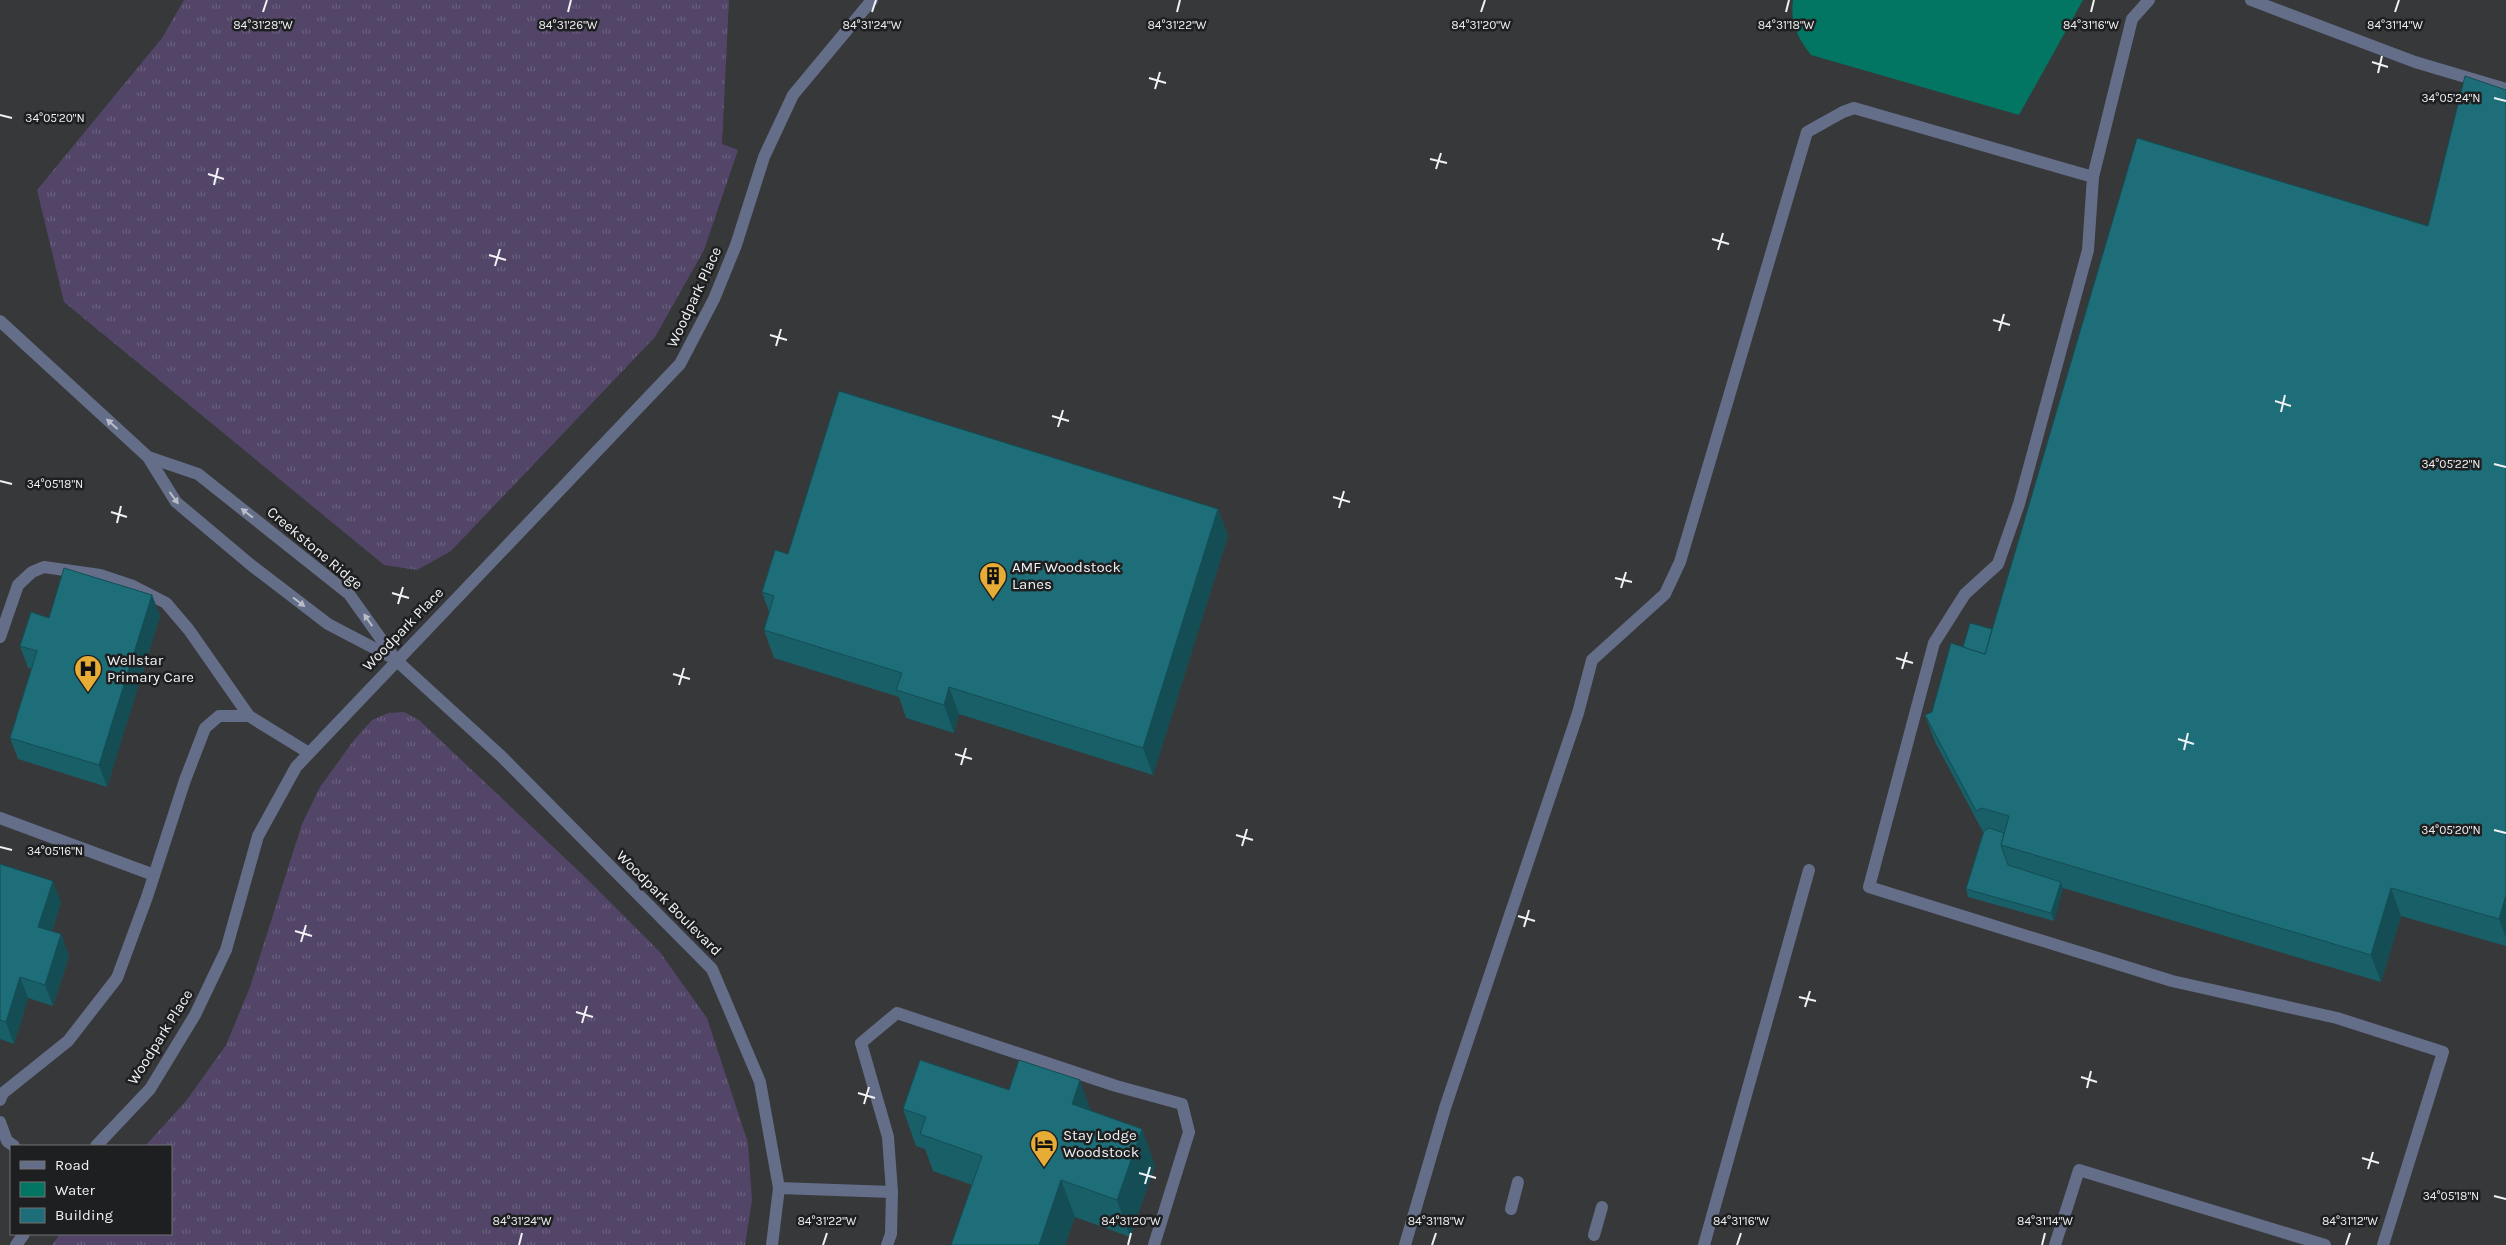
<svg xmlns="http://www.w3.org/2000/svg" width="2506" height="1245" viewBox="0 0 2506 1245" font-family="Karla,sans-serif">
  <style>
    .grass { fill: url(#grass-tufts) }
    .water { fill: #027662 }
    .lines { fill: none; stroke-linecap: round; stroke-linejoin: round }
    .lane { stroke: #656e88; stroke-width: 12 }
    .street { stroke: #656e88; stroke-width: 12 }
    .wall { fill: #195f67 }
    .shaded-wall { fill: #144d54 }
    .building { fill: #1d6e78; stroke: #144d54 }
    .oneway { fill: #b8bdc8 }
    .ticks { fill: none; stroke: #f0f1f3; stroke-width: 2 }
    .labels { text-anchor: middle; stroke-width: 5; stroke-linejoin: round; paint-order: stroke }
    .street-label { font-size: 15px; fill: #f0f1f3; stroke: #1e1f20 }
    .poi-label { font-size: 15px; fill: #f0f1f3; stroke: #1e1f20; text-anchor: start }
    .ticks-label { font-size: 12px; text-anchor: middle; fill: #f0f1f3; stroke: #1e1f20; stroke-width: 5; stroke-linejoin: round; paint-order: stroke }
  </style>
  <defs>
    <pattern id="grass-tufts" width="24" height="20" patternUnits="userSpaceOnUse" patternTransform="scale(1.25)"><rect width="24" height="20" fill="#524568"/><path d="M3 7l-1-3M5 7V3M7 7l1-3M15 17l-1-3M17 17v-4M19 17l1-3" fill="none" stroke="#6b607e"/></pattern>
  </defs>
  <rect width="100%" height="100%" fill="#36383a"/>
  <g class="grass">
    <path d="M184,0H729L722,144L738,150L704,250L655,337L451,551L417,570L384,565L64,302L37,190L162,38Z"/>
    <path d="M404,712L419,720L585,877L659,951L707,1018L748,1143L752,1200L745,1245H52L60,1234H171V1146H145L186,1101L226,1045L250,987L302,824L320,787L354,740L372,720L388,713Z"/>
  </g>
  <path class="water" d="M1793,0H2083L2019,115L1811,55C1797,37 1790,23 1793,0Z"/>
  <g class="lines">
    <g class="lane">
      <path d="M2251,0L2415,62L2506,89"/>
      <path d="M2093,177L2088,250L2019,504L1998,564L1965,594L1934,643L1869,887L2172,981L2337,1018L2443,1052L2383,1245"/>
      <path d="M0,637L18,585L32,572L44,567L100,575L133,586L166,603L189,630L249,716"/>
      <path d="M0,818L154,875"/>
      <path d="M0,1100L3,1093L68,1041L117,978L147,897L185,780L205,728L219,716H249L309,753"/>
      <path d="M0,1122L7,1141L14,1146"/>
      <path d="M779,1188L892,1192"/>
      <path d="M1511,1209L1518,1182"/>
      <path d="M1594,1235L1602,1207"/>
      <path d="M887,1245L891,1234L892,1192L888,1137L861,1043L897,1013L1116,1086L1182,1104L1189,1132L1154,1245"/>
      <path d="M1405,1245L1445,1108L1578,713L1592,660L1665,594L1680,562L1807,132L1843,112L1854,108L2093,177L2132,19L2149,0"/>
      <path d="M1704,1245L1809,870"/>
      <path d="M2055,1245L2079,1170L2325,1245"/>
    </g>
    <g class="street">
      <path d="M0,321L148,457L176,502L251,565L328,624L393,658"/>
      <path d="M148,457L198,474L349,594L396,660L501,756L712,969L760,1082L779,1188L772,1245"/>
      <path d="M96,1146L150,1089L195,1015L226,950L258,836L296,767L680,364L714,299L736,245L764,157L793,95L872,0"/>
      <path d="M16,1245L24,1234"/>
    </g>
  </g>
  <g class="wall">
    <path d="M2506,90V946L2401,916L2381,982L2063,888L2054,921L1968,897L1966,889L1983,832L1935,742L1925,715L1932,712L1963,647L1992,629L2428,226Z"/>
    <path d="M1218,509L1228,536L1153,775L959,714L954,733L906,718L899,697L774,658L764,630L769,612L762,592L788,554Z"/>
    <path d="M152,595L160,616L107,787L18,759L10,738L32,668H28L20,646L49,618Z"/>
    <path d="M0,864L61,902L52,931L61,934L69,956L53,1006L28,998L14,1044L0,1039Z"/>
    <path d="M1009,1090L1091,1111L1142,1129L1155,1166L1130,1237L1075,1217L1065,1245H951L972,1185L933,1171L925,1149L916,1146L903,1109Z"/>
  </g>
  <g class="shaded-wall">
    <path d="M1218,509L1228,536L1153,775L1143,748Z"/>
    <path d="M152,595L160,616L107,787L99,765Z"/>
    <path d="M949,687L959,714L954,733L944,705Z"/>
    <path d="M53,881L61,902L46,949L38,927Z"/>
    <path d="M2061,882L2063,889L2054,921L2051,913Z"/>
    <path d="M2391,888L2401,916L2381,982L2371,955Z"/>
    <path d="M2506,895V938L2499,919Z"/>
    <path d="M61,934L69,956L53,1006L45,985Z"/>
    <path d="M20,977L28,998L14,1044L6,1022Z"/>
    <path d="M1080,1080L1093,1117L1072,1104Z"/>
    <path d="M1142,1129L1155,1166L1130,1237L1117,1200Z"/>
    <path d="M1061,1180L1075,1217L1065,1245H1039Z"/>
  </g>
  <g class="building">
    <path d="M2465,76L2506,90V895L2499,919L2391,888L2371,955L2001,845L2009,816L1982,808L1976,811L1925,715L1932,712L1951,643L1985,654L2137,138L2428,226Z"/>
    <path d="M839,391L1218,509L1143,748L949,687L944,705L896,690L902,673L764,630L774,596L762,592L775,550L788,554Z"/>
    <path d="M64,568L152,595L99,765L10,738L37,651L20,646L31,612L49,618Z"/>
    <path d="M1970,623L1992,629L1985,654L1963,647Z"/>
    <path d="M1989,828L2004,833L2001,845L2008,865L2061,882L2051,913L1966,889L1984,831Z"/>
    <path d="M0,864L53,881L38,927L61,934L45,985L20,977L6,1022L0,1020Z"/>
    <path d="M920,1060L1009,1090L1019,1060L1080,1080L1072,1104L1142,1129L1117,1200L1061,1180L1039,1245H951L982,1156L920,1134L926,1117L903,1109Z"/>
  </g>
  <defs><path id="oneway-solid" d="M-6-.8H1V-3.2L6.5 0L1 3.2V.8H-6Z" transform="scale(1.25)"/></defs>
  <g class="oneway">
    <use href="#oneway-solid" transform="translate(112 424) rotate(-138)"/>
    <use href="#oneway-solid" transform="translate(174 498) rotate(54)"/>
    <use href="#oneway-solid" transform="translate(247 513) rotate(-142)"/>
    <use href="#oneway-solid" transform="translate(299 602) rotate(37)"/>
    <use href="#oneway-solid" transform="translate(368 620) rotate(-125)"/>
  </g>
  <path class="ticks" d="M263,12L267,0M568,12L571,0M872,12L876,0M1177,12L1180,0M1481,12L1485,0M1786,12L1789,0M2091,12L2094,0M2395,12L2399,0M2372,62L2388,67M2378,73L2382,56M1149,78L1166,83M1155,89L1160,72M2494,98L2506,101M0,115L12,118M1430,159L1447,163M1436,169L1441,153M208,174L224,179M214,185L218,168M1712,239L1729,244M1718,250L1723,233M489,255L506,260M495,266L500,249M1993,320L2010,325M1999,331L2004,314M770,335L787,340M776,346L781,329M2275,401L2291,406M2281,412L2285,395M1052,416L1069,421M1058,427L1063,410M2494,464L2506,467M0,481L12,484M1333,497L1350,502M1339,508L1344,491M111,512L127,517M117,523L121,506M1615,578L1632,582M1621,588L1626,572M392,593L409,598M398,604L403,587M1896,658L1913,663M1902,669L1907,652M673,674L690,679M679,685L684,668M2178,739L2194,744M2184,750L2188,733M955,754L972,759M961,765L966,748M2494,830L2506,833M1236,835L1253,840M1242,846L1247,829M0,847L12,850M1518,916L1535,921M1524,927L1529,910M295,931L312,936M301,942L306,925M1799,997L1816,1001M1805,1007L1810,991M576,1012L593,1017M582,1023L587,1006M2081,1077L2097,1082M2087,1088L2091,1071M858,1093L875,1098M864,1104L869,1087M2362,1158L2379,1163M2368,1169L2373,1152M1139,1173L1156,1178M1145,1184L1150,1167M2494,1196L2506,1199M519,1245L522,1233M823,1245L827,1233M1128,1245L1131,1233M1432,1245L1436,1233M1737,1245L1741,1233M2042,1245L2045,1233M2346,1245L2350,1233"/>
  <defs>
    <symbol id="building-pin" viewBox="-11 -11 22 30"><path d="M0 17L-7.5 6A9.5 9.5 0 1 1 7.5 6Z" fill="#e6ac36" stroke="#1e1f20"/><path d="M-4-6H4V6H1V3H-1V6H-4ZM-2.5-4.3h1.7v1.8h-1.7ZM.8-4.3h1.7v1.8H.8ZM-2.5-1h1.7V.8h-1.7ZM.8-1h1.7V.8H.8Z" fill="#111"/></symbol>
    <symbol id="hospital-pin" viewBox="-11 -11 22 30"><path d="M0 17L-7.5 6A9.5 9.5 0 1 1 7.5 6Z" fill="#e6ac36" stroke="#1e1f20"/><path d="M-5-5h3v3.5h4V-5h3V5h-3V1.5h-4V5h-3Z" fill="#111"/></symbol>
    <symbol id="hotel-pin" viewBox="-11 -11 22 30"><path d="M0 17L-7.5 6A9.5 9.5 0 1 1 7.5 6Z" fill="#e6ac36" stroke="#1e1f20"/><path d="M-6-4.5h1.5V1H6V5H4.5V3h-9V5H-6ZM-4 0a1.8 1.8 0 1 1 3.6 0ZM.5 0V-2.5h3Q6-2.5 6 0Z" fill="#111"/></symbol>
  </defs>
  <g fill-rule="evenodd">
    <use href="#building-pin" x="977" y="560" width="32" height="43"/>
    <use href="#hospital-pin" x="72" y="653" width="32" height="43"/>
    <use href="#hotel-pin" x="1028" y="1128" width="32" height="43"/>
  </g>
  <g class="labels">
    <g class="street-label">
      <text transform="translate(694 297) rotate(-65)" y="5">Woodpark Place</text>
      <text transform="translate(315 548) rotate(40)" y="5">Creekstone Ridge</text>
      <text transform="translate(403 629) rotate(-46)" y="5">Woodpark Place</text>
      <text transform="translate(669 903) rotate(45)" y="5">Woodpark Boulevard</text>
      <text transform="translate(160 1037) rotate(-58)" y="5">Woodpark Place</text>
    </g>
    <g class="poi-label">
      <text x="1012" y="572">AMF Woodstock<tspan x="1012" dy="17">Lanes</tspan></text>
      <text x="107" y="665">Wellstar<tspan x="107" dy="17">Primary Care</tspan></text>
      <text x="1063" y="1140">Stay Lodge<tspan x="1063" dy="17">Woodstock</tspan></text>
    </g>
  </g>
  <g class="ticks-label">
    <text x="263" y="29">84°31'28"W</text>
    <text x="568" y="29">84°31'26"W</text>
    <text x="872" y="29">84°31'24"W</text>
    <text x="1177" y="29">84°31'22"W</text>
    <text x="1481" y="29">84°31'20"W</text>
    <text x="1786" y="29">84°31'18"W</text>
    <text x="2091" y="29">84°31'16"W</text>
    <text x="2395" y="29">84°31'14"W</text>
    <text x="2451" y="102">34°05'24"N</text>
    <text x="55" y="122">34°05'20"N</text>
    <text x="2451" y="468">34°05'22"N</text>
    <text x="55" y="488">34°05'18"N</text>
    <text x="2451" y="834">34°05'20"N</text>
    <text x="55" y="855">34°05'16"N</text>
    <text x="2451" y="1200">34°05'18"N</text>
    <text x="522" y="1225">84°31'24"W</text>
    <text x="827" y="1225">84°31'22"W</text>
    <text x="1131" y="1225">84°31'20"W</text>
    <text x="1436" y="1225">84°31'18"W</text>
    <text x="1741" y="1225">84°31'16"W</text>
    <text x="2045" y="1225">84°31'14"W</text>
    <text x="2350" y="1225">84°31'12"W</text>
  </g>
  <rect x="10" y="1145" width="162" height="90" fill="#1e1f20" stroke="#727374"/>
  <rect x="20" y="1161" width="25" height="8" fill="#656e88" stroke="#727374"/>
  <text x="55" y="1170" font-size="15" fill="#f0f1f3">Road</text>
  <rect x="20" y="1182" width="25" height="15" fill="#027662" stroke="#727374"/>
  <text x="55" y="1195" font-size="15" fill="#f0f1f3">Water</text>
  <rect x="20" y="1208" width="25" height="15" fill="#1d6e78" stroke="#727374"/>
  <text x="55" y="1220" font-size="15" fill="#f0f1f3">Building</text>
</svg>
